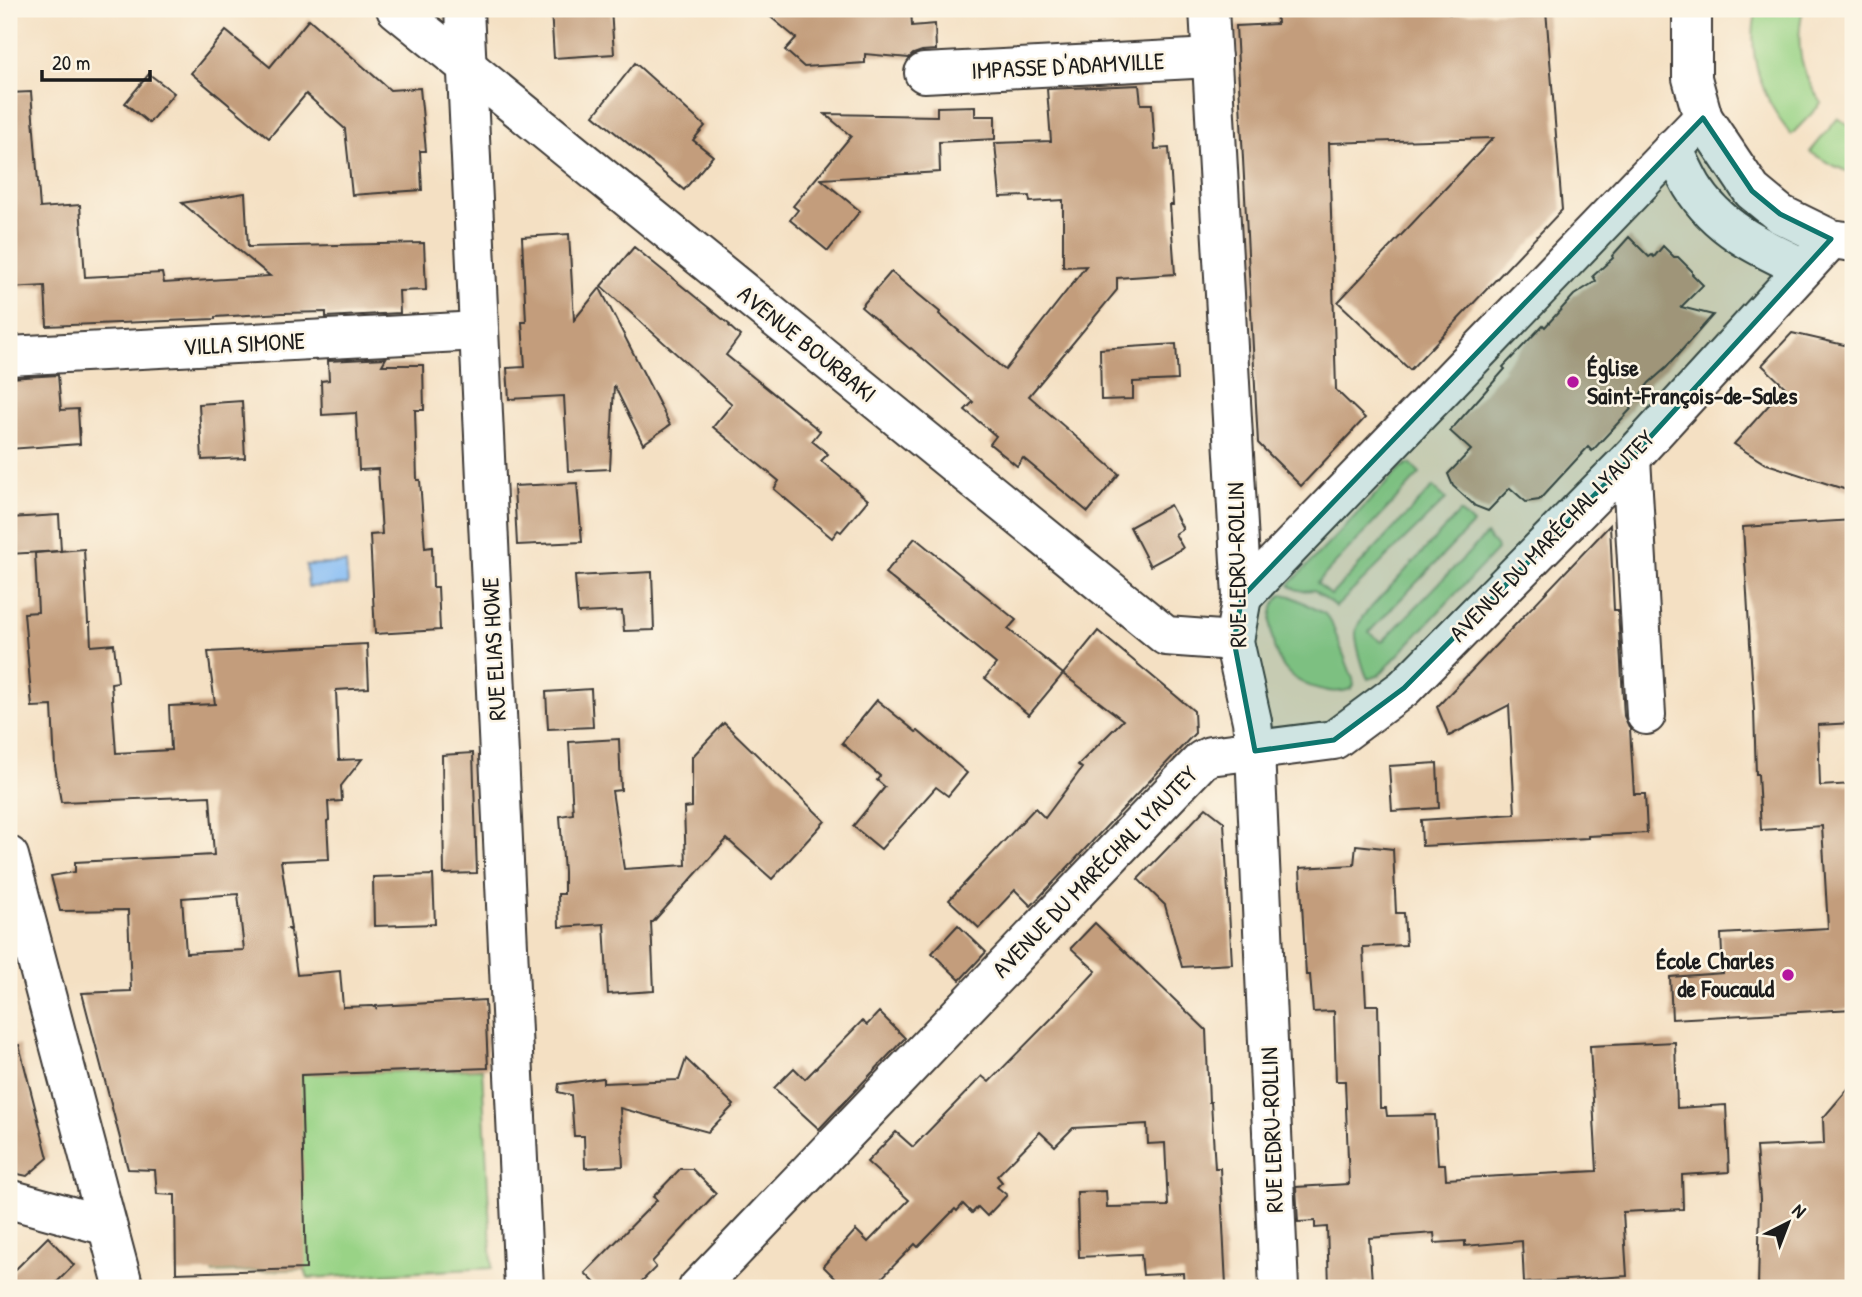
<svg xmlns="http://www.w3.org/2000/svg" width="1862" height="1297" viewBox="0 0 1862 1297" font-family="'Patrick Hand',sans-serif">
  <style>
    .green { fill: #99d386; stroke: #5a7851; stroke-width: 2 }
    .water { fill: #84bcf5; stroke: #506c88; stroke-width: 2 }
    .building { fill: #c39d7c; fill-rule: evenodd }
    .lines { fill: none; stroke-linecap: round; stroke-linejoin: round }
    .minor-casing { stroke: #3c3935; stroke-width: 42 }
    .minor { stroke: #fff; stroke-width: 38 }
    .marked { fill: #0f766e; fill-opacity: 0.2; stroke: #0f766e; stroke-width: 5; stroke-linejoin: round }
    .poi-dot { fill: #b5179e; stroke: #fcf5e5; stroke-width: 2.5 }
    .labels { text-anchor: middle; stroke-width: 5; stroke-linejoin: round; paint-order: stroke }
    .street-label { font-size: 24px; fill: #1c1c1c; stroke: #fcf5e5 }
    .poi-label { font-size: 24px; font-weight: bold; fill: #1c1c1c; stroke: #fcf5e5; text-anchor: start }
  </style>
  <rect width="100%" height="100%" fill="#fcf5e5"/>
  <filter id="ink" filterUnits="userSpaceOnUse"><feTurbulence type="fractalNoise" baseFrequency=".0143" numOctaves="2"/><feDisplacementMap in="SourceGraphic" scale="14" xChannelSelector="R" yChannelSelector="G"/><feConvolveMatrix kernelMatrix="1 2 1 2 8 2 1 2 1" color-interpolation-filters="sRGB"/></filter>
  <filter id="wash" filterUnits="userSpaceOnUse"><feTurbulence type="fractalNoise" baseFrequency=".00686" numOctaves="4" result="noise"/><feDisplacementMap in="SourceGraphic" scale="28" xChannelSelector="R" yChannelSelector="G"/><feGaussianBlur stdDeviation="1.57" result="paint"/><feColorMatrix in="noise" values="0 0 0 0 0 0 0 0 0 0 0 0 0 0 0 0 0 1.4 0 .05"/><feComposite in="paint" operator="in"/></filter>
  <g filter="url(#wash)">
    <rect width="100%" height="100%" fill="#f4e0c3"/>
    <g class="green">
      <path d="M1757,9H1803C1795,44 1800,74 1822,103L1791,135C1763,100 1745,54 1757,9Z"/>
      <path d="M1838,118L1853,128V174L1832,165L1810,152Z"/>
      <path d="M1411,464L1420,474L1317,583L1331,595L1433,487L1446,499L1336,607L1314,590C1305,591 1297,592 1289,585L1402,467L1406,465Z"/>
      <path d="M1460,512L1473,524L1369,632L1382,642L1486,535L1496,546L1497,550L1378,676L1368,679C1364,672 1355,642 1356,632C1356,627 1361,620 1363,616Z"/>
      <path d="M1283,594L1291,596L1325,614L1331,622L1353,679L1354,685L1351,689C1339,693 1331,692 1319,689C1284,680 1272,657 1271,624C1271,612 1273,601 1283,594Z"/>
      <path d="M482,1069L492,1268L308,1278L305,1269L212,1273L208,1077Z"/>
    </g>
    <path class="water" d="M346,563L348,585L308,587L306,565Z"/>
    <g id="blocks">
      <g class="building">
        <path d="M551,9H611L614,54L554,58Z"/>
        <path d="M761,9H911L912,26L935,24L936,50L922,51L913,54L909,58L865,54V63L804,67L785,50L796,38Z"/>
        <path d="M1276,9H1454L1450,14L1546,10L1562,210L1410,370L1338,302L1493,138L1329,143L1336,390L1365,418L1301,486L1258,443L1236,26L1277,24Z"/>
        <path d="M309,19L390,90L420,88L426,151H420L422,190L352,195L345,129L306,94L269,138L191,73L226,31L270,67Z"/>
        <path d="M635,63L705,126L693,140L713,156L684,190L594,115Z"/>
        <path d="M149,74L174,93L149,123L125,103Z"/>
        <path d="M1139,85L1141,104H1152L1155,149L1169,148L1173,205H1170L1175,274L1117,278V290L1029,396L1119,474L1088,512L1023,458L1017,466L990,444L996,436L965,410L973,402L911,348L910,349L861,307L891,272L940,312L939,314L1005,370L1086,266L1063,267V200L1030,202L1029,196L1000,197L995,143L1051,141L1047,89Z"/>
        <path d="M31,92L40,208L80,205L85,277L162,273L164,283L270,276L182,203L245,193L248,247L424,243L426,290L399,291L400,313L326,317V312L282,313L215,317V319L47,326L45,286L9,288V93Z"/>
        <path d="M975,106V116H995V139L939,142L940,172L821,179L860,211L828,251L790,220L798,210L793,206L851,136L825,114L937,116V107Z"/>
        <path d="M569,234L574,320L600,288L670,425L643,444L614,385L610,469L568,471L564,396L509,399L507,368L525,367L522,322H526L522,237Z"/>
        <path d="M1629,237L1649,257L1652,255L1654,257L1663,246L1674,257H1678L1692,271V274L1703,285L1681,307L1713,315L1666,368L1649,383L1630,408L1631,409L1592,451L1588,447L1539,500L1526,502L1510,488L1488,511L1475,506L1453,486L1448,474L1471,450L1450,431L1505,369L1503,367L1543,325L1545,327L1574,295L1596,281L1593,276L1613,258L1612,256Z"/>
        <path d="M634,247L730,325L729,326L740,336L726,355L820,431L812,441L828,454L821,461L868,500L841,532L838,530L832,538L774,489L779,481L713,427L732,404L601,286Z"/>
        <path d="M1792,333L1853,347V492L1764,463L1734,444L1785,387L1762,365Z"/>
        <path d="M1176,344L1178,380L1133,382V399L1101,400L1100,349Z"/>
        <path d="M386,358L382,365H423L424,410H415L417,480H420L425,548L432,547L433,587H438L440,630L375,634L370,535L382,534L378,469L359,470L356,413L322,415L321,381L329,380L328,361Z"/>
        <path d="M58,375L61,410L78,409L80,444L9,449V378Z"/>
        <path d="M242,401L245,458L202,460L199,404Z"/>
        <path d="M577,483L582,542L517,545L514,486Z"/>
        <path d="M1170,505L1183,529L1175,534L1183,548L1150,566L1130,527Z"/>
        <path d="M59,515L61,551L9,554V518Z"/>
        <path d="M1853,520V723L1818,725L1820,786L1853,784V1009L1672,1019L1670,977L1723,973L1721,934L1828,928L1822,826L1761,830L1758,774H1756L1754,710L1743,527Z"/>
        <path d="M1610,525L1614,610H1618L1624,716L1630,729L1634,794H1645L1647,833L1588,836V838L1422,846L1421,820L1515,814L1509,705L1449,736L1437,707Z"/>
        <path d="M915,538L1016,620L1008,629L1063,674L1029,715L985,678L996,664L885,573Z"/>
        <path d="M84,549L88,623H90L91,646L114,644L118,682L111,683L116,753L171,750L169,706L215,704L208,652L367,644L369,688L336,690L339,760L362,759L341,786L342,801L328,802L329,820L327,821L329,859L281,861L291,929H288L291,931L297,975L340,971L343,1007L373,1006L376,1008V1006L485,1000L488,1068L301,1075L306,1269L176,1273L175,1195L157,1194L155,1170L128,1169L82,993L131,991L128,910L60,911L51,876L75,872V862L214,855L210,796L61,802L55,766L52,706L32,707L24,613L38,612L35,553ZM238,894L244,950L186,953L182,898Z"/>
        <path d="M652,572L654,630L624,631L622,611L578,613L575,576Z"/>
        <path d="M1098,631L1194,711L1195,733L1031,906L1015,890L979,928L949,900L1035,808L1045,818L1082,768L1078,765L1123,720L1063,674Z"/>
        <path d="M591,689L593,727L548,729L546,692Z"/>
        <path d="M877,700L916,732L918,731L967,773L948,796L936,787L881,849L853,826L885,787L877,780L880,776L842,743Z"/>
        <path d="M724,723L825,821L772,879L727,839L653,922H651L654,991L608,994L604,924L559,927L558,894H564V872L560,816L573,814L569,742L619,739L621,790L612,791L624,869L686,865L684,808L692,807V757Z"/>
        <path d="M473,753L477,873L444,874L442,755Z"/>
        <path d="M1437,763L1439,808L1392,811L1389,766Z"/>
        <path d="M1206,808L1224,822L1232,964L1182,967L1165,905L1138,879Z"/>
        <path d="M1356,845L1393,849L1396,913H1404L1406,945L1363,947L1366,1005H1378L1380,1108H1386L1387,1116L1435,1115L1438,1164H1445L1446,1179L1597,1171L1590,1046L1675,1042L1677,1108L1726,1105L1729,1172L1682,1175L1683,1209L1623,1212L1627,1276L1524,1283L1522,1241L1465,1246V1241L1435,1243L1434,1233L1369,1238L1372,1282L1329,1285L1327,1227L1315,1228V1221L1298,1222L1296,1187L1349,1184L1345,1081H1336L1334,1011L1313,1012L1310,975H1306L1300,868L1354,865Z"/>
        <path d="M433,875L435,924L374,926L373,877Z"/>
        <path d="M1095,923L1206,1030L1209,1102H1211L1215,1168H1220L1226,1285L1184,1288L1183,1273L1143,1275L1141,1254L1079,1257L1077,1192L1106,1191L1107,1207L1168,1206L1165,1143L1148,1144L1147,1124L1073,1128L1055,1146L1040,1132L997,1176L1002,1182L997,1187L1007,1195L987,1216L978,1207L972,1213L963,1204L957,1211L955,1209L918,1247L915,1244L872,1288H845L823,1266L856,1230L868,1242L909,1200L867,1162L896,1132L913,1147L982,1076L989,1082L1050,1020L1096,971L1071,948Z"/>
        <path d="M958,925L986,952L960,980L932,953Z"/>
        <path d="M879,1012L905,1038L819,1129L774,1088L794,1068L805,1079L862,1021L867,1025Z"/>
        <path d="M19,1045L48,1158L27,1176L9,1172V1046Z"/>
        <path d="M686,1059L734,1105L708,1132L620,1108L623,1166L585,1168L584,1136H574L571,1095L558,1092L559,1084L603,1078V1083L679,1080Z"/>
        <path d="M1853,1083V1288H1758L1760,1199L1756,1147L1824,1144L1823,1118Z"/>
        <path d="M680,1169H692L716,1193L652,1262L656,1267L635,1288H600L585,1273L657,1200L653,1197Z"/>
        <path d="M48,1237L74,1265L51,1288H9V1276Z"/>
      </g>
    </g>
  </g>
  <g filter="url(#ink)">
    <use href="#blocks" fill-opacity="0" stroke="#3c3935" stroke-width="2"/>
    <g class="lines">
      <defs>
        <g id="minor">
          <path d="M396,9L1166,636L1234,641"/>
          <path d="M464,9L524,1288"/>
          <path d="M1209,9L1242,597L1234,641L1252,721L1255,751L1279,1288"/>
          <path d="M1692,9V78L1703,118L1752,191L1780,214L1831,239L1853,242"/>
          <path d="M924,73L1212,58"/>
          <path d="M1673,148C1679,160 1685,174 1692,186C1718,229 1761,248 1804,268"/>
          <path d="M9,356L479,331"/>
          <path d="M1631,458L1646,715"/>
          <path d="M1242,597L1703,118"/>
          <path d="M9,856L124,1288"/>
          <path d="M9,1199L107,1226"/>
          <path d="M698,1288L1202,760L1210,756L1334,740L1404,688L1631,458L1831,239"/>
        </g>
      </defs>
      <use href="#minor" class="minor-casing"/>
      <use href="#minor" class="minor"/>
    </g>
  </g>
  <path class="marked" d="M1703,118L1752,191L1780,214L1831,239L1631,458L1404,688L1334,740L1255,751L1234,641L1242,597Z"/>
  <g class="poi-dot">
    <circle cx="1573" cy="382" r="7"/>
    <circle cx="1788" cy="975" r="7"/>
  </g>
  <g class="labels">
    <g class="street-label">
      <text transform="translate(1068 66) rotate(-3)" y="8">IMPASSE D'ADAMVILLE</text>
      <text transform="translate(244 344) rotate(-3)" y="8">VILLA SIMONE</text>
      <text transform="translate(807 344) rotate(39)" y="8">AVENUE BOURBAKI</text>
      <text transform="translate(1552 536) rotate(-46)" y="8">AVENUE DU MARÉCHAL LYAUTEY</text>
      <text transform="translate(1237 565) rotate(-91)" y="8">RUE LEDRU-ROLLIN</text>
      <text transform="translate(494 649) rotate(-93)" y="8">RUE ELIAS HOWE</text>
      <text transform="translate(1095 872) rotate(-46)" y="8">AVENUE DU MARÉCHAL LYAUTEY</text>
      <text transform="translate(1272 1130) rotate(-92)" y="8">RUE LEDRU-ROLLIN</text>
    </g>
    <g class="poi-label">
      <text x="1587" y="376">Église<tspan x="1587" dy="28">Saint-François-de-Sales</tspan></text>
      <text x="1774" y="969" text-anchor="end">École Charles<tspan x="1774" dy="28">de Foucauld</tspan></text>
    </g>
  </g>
  <rect width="1862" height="1297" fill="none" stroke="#fcf5e5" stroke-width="35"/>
  <g transform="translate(1788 1223) rotate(42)" stroke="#fcf5e5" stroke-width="5" paint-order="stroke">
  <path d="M0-5L12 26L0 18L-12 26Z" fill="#1c1c1c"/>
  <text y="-10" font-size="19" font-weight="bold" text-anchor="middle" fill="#1c1c1c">N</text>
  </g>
  <path d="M42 70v10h108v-10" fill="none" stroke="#1c1c1c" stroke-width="3.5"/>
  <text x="52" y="70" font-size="21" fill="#1c1c1c" stroke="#fcf5e5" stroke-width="5" paint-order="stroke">20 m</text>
</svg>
